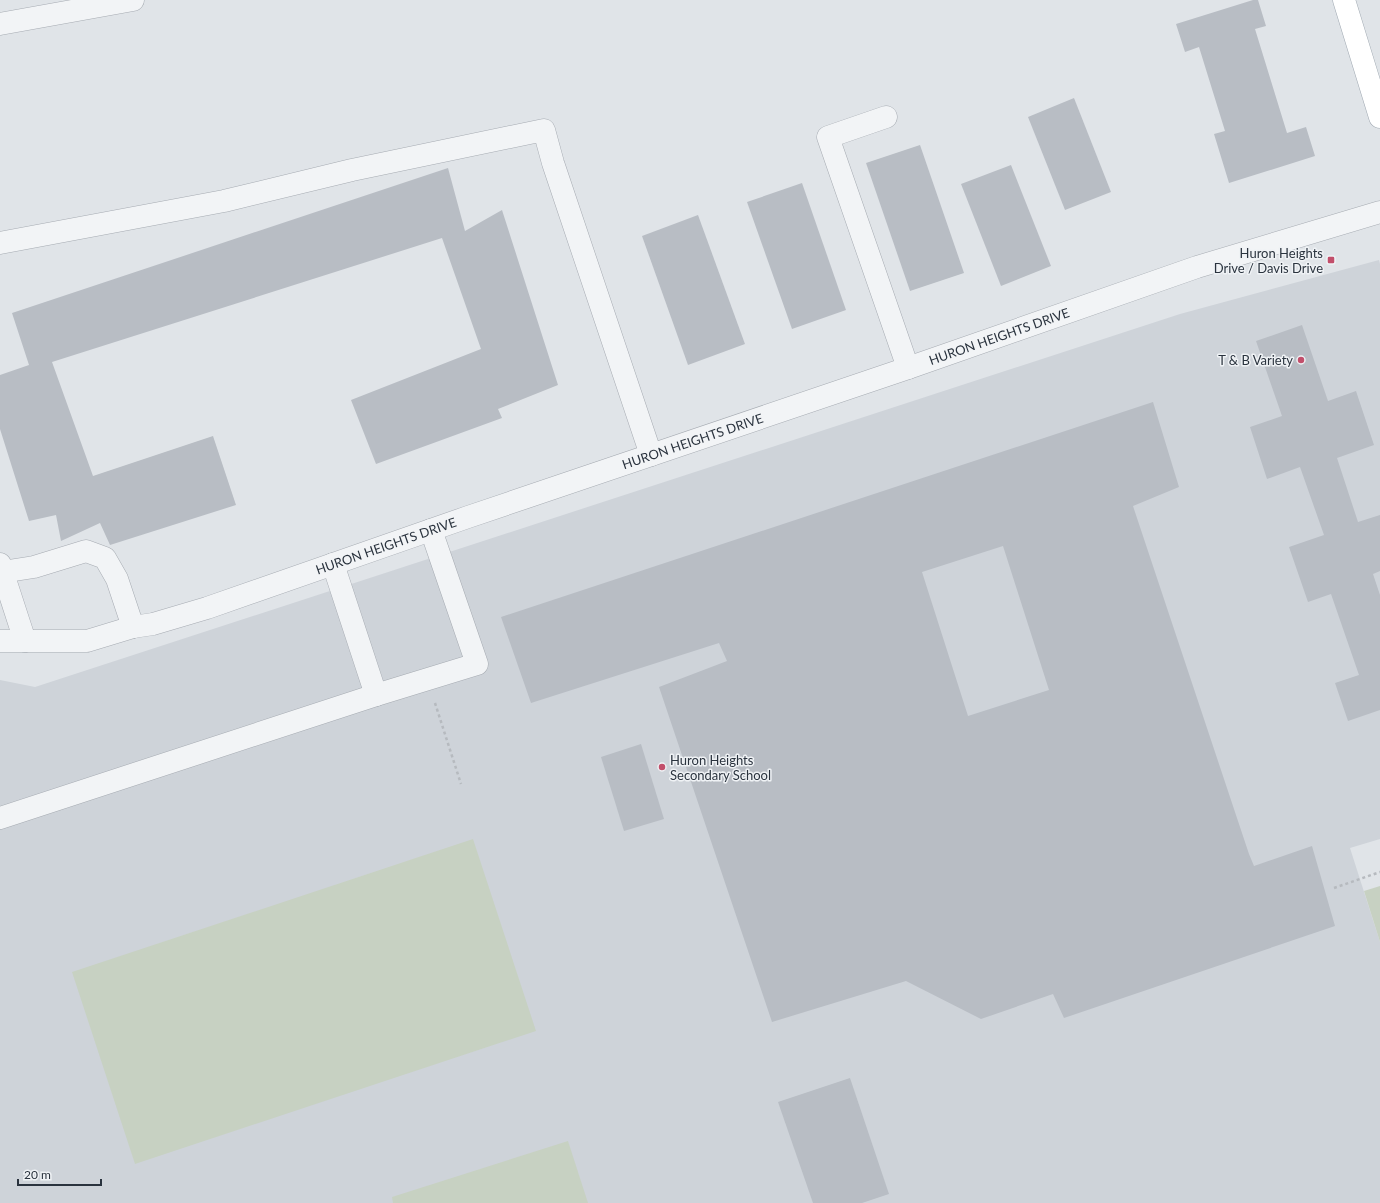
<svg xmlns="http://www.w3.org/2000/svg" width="1380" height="1203" viewBox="0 0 1380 1203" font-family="Lato,sans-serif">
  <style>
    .built { fill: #ced3d9 }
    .green { fill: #c7d1c2 }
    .building { fill: #b8bdc4; fill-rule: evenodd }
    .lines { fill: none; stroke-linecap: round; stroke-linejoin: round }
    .minor-casing { stroke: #a6abb2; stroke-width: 23 }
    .major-casing { stroke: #a0a9b2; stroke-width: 23 }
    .path { stroke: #b6babf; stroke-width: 2.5; stroke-dasharray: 3 3; stroke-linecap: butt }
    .minor { stroke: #f2f4f6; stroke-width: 22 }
    .major { stroke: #fff; stroke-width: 22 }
    .poi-dot { fill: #c24f6b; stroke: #eff2f5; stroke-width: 1.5 }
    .labels { text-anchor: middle; stroke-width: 3; stroke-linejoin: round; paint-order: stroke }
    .poi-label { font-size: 13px; fill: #2a333e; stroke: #eff2f5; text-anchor: end }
    .street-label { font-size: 13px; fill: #2a333e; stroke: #eff2f5 }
  </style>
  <rect width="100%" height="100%" fill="#e0e4e8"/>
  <path class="built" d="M1379,260L1380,264V839L1350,848L1380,942V1203H0V680L35,687L1180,314Z"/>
  <g class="green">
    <path d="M473,839L536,1031L135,1164L72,972Z"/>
    <path d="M1380,886V942L1364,891Z"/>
    <path d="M568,1141L588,1203H393L392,1197Z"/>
  </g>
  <g class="building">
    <path d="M1253,0H1258L1266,26L1255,29L1287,133L1306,127L1315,156L1229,183L1214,134L1225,131L1199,47L1185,52L1176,24Z"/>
    <path d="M1074,98L1111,192L1065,210L1028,117Z"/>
    <path d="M920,145L964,273L910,291L866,163Z"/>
    <path d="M1011,165L1051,266L1001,286L961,184Z"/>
    <path d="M448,168L465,231L502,210L558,385L498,409L502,418L376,464L351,400L481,349L442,238L52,362L93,476L213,436L236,505L110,545L100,523L61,541L56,515L29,521L0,429V375L29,365L12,313Z"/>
    <path d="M802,183L846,310L792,329L747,202Z"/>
    <path d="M698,215L745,344L688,365L642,236Z"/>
    <path d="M1302,325L1328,401L1356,391L1374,445L1337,458L1358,522L1380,515V571L1373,574L1380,595V710L1348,721L1335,683L1359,675L1331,594L1308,602L1289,547L1324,535L1300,467L1267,479L1250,427L1282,416L1256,341Z"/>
    <path d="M1153,402L1179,487L1133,506L1249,854L1254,866L1312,846L1335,926L1064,1018L1053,994L981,1019L906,981L772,1022L659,687L727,661L719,643L531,703L501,617ZM1003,546L1049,690L968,716L922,572Z"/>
    <path d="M641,744L664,819L624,831L601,757Z"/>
    <path d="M850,1078L889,1194L862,1203H813L778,1102Z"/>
  </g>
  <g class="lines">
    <defs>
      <g id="minor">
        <path d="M0,24L133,0"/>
        <path d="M886,117L828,137L908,368"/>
        <path d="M0,243L224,201L352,170L544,130L553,163L651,455"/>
        <path d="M0,564L25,641"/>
        <path d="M333,564L376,695"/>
        <path d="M2,572L34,567L86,551L105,558L117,579L133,627"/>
        <path id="s1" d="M0,641H87L133,627L153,624L207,608L468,517L908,368L1197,267L1380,212"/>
        <path d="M0,818L376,695L477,664L431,530"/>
      </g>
      <path id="major" d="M1344,0L1380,117"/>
    </defs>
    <use href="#minor" class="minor-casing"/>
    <use href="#major" class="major-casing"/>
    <g class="path">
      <path d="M435,703L461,784"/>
      <path d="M1334,888L1380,872"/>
    </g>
    <use href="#minor" class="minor"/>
    <use href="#major" class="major"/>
  </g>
  <g class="poi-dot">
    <rect x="1327" y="256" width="8" height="8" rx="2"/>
    <circle cx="1301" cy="360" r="4"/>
    <circle cx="662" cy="767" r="4"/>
  </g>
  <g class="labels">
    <g class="poi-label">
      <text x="1323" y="258">Huron Heights<tspan x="1323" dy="15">Drive / Davis Drive</tspan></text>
      <text x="1293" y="365">T &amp; B Variety</text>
      <text x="670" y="765" text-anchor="start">Huron Heights<tspan x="670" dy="15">Secondary School</tspan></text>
    </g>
    <g class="street-label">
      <text dy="5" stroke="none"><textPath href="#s1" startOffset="1049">HURON HEIGHTS DRIVE</textPath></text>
      <text dy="5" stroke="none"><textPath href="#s1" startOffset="725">HURON HEIGHTS DRIVE</textPath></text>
      <text dy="5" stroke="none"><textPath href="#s1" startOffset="401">HURON HEIGHTS DRIVE</textPath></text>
    </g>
  </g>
  <path d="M18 1179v6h83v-6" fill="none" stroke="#2a333e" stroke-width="2"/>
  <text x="24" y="1179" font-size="12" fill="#2a333e" stroke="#eff2f5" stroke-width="3" paint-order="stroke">20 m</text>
</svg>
